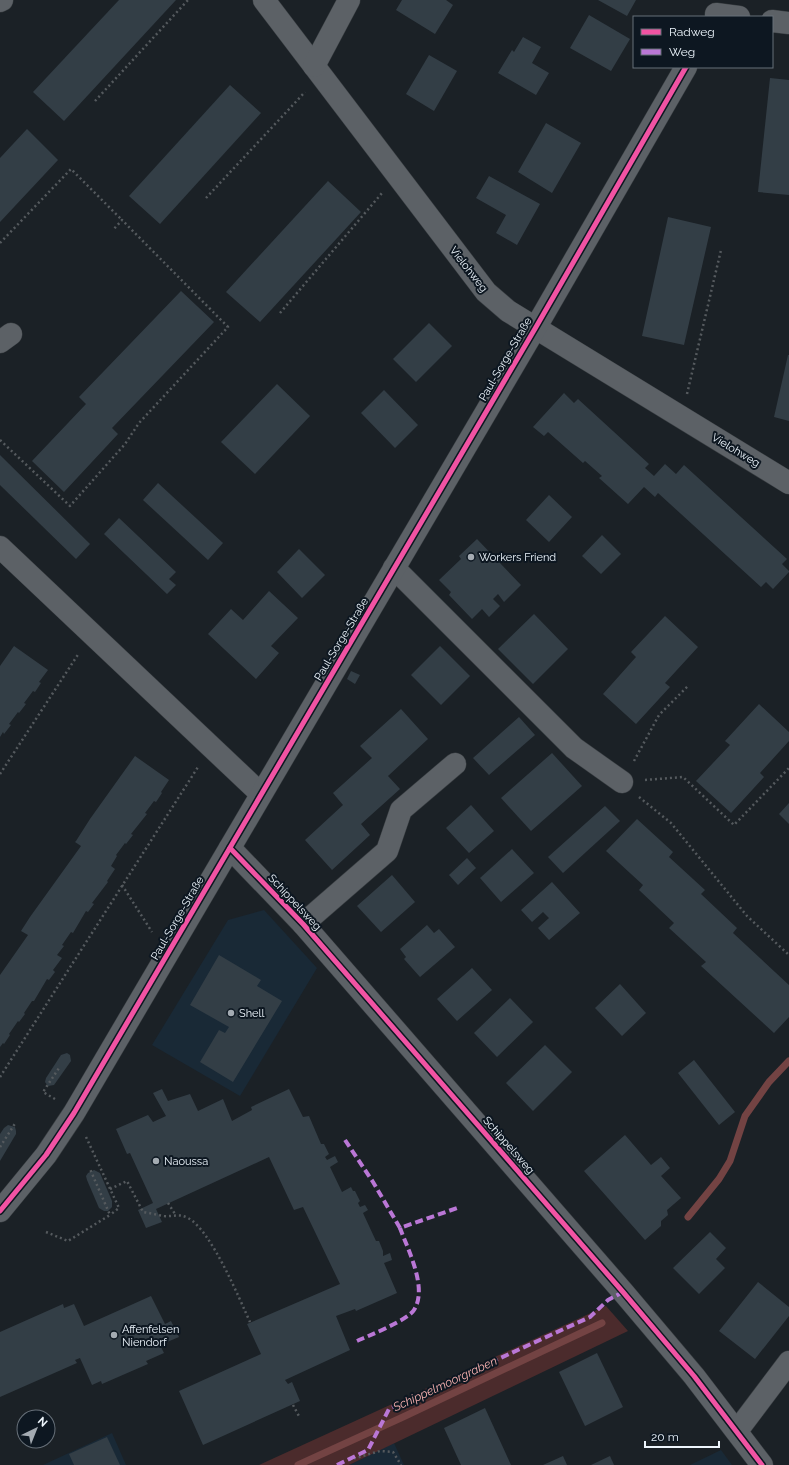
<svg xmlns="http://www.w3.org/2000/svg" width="789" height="1465" viewBox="0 0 789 1465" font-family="Raleway,sans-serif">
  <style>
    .built { fill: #192936 }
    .green { fill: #4b2b2c }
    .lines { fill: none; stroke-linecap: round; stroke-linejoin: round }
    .stream { stroke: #734343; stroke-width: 7 }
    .building { fill: #333e46 }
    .minor-casing { stroke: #393e42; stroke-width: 23 }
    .path { stroke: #555a5e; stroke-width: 2.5; stroke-dasharray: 2 3; stroke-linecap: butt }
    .minor { stroke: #5c6166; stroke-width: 22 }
    .quiet { stroke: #ba77d6; stroke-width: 4; stroke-dasharray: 8 4; stroke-linecap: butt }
    .cycleway-casing { stroke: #0d1721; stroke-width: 8 }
    .cycleway { stroke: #f153a3; stroke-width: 5 }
    .poi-dot { fill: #a4abb2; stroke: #0d1721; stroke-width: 1.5 }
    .labels { text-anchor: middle; stroke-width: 4; stroke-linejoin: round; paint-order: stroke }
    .street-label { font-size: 11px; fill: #eef6fd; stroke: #0d1721 }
    .poi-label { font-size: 11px; fill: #eef6fd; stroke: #0d1721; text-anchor: start }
    .water-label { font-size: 12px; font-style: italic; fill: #f9b2b1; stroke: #0d1721 }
  </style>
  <rect width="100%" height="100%" fill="#1b2126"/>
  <g class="built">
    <path d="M264,910L317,968L240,1096L152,1045L228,920Z"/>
    <path d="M112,1433L126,1465H43Z"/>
    <path d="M394,1443L404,1465H349Z"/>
    <path d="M721,1450L732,1465H690Z"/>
  </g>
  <path class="green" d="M606,1306L628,1331L349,1465H259Z"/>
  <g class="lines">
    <g class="stream">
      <path d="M688,1217L719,1179L730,1161L745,1116L769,1082L789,1061"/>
      <path d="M298,1465L403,1417L602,1323"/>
    </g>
  </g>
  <g class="building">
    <path d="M119,0H176L64,121L33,92Z"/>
    <path d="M402,0H446L453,5L435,34L396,10Z"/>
    <path d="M598,0H636L627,16Z"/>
    <path d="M589,15L630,39L611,71L570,48Z"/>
    <path d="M523,37L541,47L532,63L549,73L536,95L498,73L512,50L514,52Z"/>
    <path d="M429,55L457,71L434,111L406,94Z"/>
    <path d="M770,78L789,80V195L758,192Z"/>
    <path d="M230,85L261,113L160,224L129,196Z"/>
    <path d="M546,123L581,143L552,193L518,172Z"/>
    <path d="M27,129L58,160L0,222V158Z"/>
    <path d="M489,176L540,204L517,245L496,233L506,215L476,198Z"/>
    <path d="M328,181L361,212L260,322L226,292Z"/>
    <path d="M668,217L711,227L684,345L642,336Z"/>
    <path d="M181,291L214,322L112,428L118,434L64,492L32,461L86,404L79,397Z"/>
    <path d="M429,323L452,346L416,382L393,359Z"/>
    <path d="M788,355H789V421L774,417Z"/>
    <path d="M277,384L310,416L255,474L221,442Z"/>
    <path d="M384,390L418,425L395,448L361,413Z"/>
    <path d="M564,393L574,403L578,399L649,464L645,468L654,476L665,464L676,474L684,465L787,559L782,564L789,571V572L773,589L766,582L761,587L658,493L655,497L644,487L628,504L599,478L602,476L585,461L583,463L548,432L544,436L533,427Z"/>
    <path d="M0,455L90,544L76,559L0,485Z"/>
    <path d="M158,483L223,543L208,560L143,500Z"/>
    <path d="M549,495L572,517L549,542L526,520Z"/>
    <path d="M119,518L176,572L169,579L176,585L167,594L104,534Z"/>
    <path d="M602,535L621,554L601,574L582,556Z"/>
    <path d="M477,539L521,585L504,602L498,594L493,599L500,606L489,617L482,609L472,619L449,595L451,592L439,580L461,559L459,556Z"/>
    <path d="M299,549L325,575L302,598L277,572Z"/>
    <path d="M269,591L298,618L271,646L279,653L256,679L208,634L231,609L243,620Z"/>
    <path d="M534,614L568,649L533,684L498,649Z"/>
    <path d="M665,616L698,647L665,683L670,687L636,724L603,694L636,657L631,652Z"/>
    <path d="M14,646L48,670L39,682L41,683L35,692L33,691L24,703L26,704L19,713L18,712L9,724L11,725L4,734L3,732L0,737V666Z"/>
    <path d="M440,646L470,676L441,705L411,675Z"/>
    <path d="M351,671L360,675L355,684L347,679Z"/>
    <path d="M759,704L789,732V741L760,773L764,777L731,813L696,781L730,745L725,741Z"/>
    <path d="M401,709L428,739L388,776L400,789L361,824L370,835L332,870L305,840L343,805L333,793L372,758L360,746Z"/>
    <path d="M519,717L535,735L489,775L473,758Z"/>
    <path d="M552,753L582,786L531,831L501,798Z"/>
    <path d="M135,756L169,780L161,792L162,793L156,802L154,801L145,813L147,814L131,834L133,835L126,844L125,843L116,855L117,856L111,866L115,869L107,881L108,882L92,903L94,904L88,912L86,911L73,933L71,932L62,945L64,946L57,955L62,958L53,970L55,972L49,980L47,979L34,1001H32L24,1013L25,1014L19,1022L18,1021L9,1034L10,1035L4,1044L3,1043L0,1047V975L28,935L21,931L30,917L81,846L75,842L76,841L90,819Z"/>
    <path d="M789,803V824L779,814Z"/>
    <path d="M471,805L494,831L469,853L446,828Z"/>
    <path d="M605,806L620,821L563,873L548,857Z"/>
    <path d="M637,819L673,852L669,857L705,890L701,894L737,928L733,933L789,985V1017L774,1033L701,966L706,962L669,928L674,923L639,890L643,885L606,851Z"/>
    <path d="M512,849L534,873L501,902L480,878Z"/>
    <path d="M467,858L476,868L458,885L449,875Z"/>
    <path d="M392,875L415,902L381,932L357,906Z"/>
    <path d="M552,882L580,913L549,940L538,928L549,918L543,912L532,922L521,910Z"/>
    <path d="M427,925L434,933L439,929L455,947L420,977L404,959L406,957L400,949Z"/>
    <path d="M219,955L261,980L257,986L282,1001L233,1082L200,1062L219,1030L225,1033L229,1027L190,1005Z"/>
    <path d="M472,968L492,990L457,1021L437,999Z"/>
    <path d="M620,984L646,1013L622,1036L595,1008Z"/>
    <path d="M510,998L533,1022L497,1057L474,1033Z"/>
    <path d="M545,1045L572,1072L533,1111L506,1083Z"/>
    <path d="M67,1053L70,1055L71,1061L54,1085L48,1086L45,1082L46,1078L61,1055Z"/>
    <path d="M694,1060L735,1112L719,1125L678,1073Z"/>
    <path d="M162,1089L168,1101L190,1094L198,1111L223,1099L232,1121L252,1110L251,1107L289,1089L303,1117L309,1116L321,1144H324L329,1154L325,1157L327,1160L335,1156L338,1162L330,1167L342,1192L351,1187L353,1191H355L360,1201L358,1203L360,1207L365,1205L368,1210L363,1213L376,1241H379L383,1251V1256L390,1253L392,1260L384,1263L397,1293L356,1311L355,1309L336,1316L350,1350L285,1380L288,1384L292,1382L300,1401L203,1445L179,1391L261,1354L247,1324L340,1284L303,1207L294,1210L269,1157L156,1209L162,1222L146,1228L138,1210L153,1203L130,1153L127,1154L116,1129L148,1115L153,1122L166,1116L153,1093Z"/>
    <path d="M8,1125L15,1127L16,1131V1134L0,1161V1134L4,1128Z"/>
    <path d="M625,1135L651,1165L661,1157L670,1168L661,1176L681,1198L667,1210L668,1215L661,1221V1226L645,1240L584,1171Z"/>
    <path d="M94,1170L100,1173L112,1201V1207L108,1211H104L99,1208L87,1180L86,1176L88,1173Z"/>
    <path d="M710,1232L726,1248L716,1259L725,1268L699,1294L673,1268Z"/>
    <path d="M758,1282L789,1307V1316L755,1359L719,1331Z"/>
    <path d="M151,1296L165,1324L171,1321L179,1337L160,1345L164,1353L146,1361L148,1364L102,1384L101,1381L92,1385L80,1358L75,1360L77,1363L0,1397V1332L63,1304L64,1308L74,1304L84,1326Z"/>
    <path d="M597,1353L623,1407L585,1426L559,1372Z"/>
    <path d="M485,1408L511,1465H461L444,1428Z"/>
    <path d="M107,1437L120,1465H74L69,1454Z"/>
    <path d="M563,1456L567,1465H543Z"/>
    <path d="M610,1456L614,1465H591Z"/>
  </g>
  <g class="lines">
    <defs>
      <g id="minor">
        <path d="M264,0L486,292L508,311L789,483"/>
        <path d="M0,1L2,0"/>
        <path d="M716,14L739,17"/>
        <path d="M772,21L789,23"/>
        <path d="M314,66L349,0"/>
        <path d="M0,342L11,334"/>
        <path d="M0,547L261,794"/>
        <path d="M394,568L574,748L622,782"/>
        <path d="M230,848L303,924L623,1292L694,1376L762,1465"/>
        <path d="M303,924L387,851L401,810L455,764"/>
        <path d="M0,1211L46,1155L74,1113L536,327L686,67"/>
        <path d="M737,1431L789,1362"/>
      </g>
    </defs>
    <use href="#minor" class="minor-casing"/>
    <g class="path">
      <path d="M95,101L188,0"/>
      <path d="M206,198L305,92"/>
      <path d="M0,243L71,169L122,220"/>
      <path d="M280,313L382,193"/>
      <path d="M687,394L721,250"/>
      <path d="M0,440L70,506L125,444L139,423L228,327L122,220L113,230"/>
      <path d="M634,761L659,715L689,685"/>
      <path d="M0,774L79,653"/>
      <path d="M645,780L683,777L734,825L789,768"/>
      <path d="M639,797L671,823L747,916L789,955"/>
      <path d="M122,885L152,932"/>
      <path d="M0,1077L198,767"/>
      <path d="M55,1099L43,1092L59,1068"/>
      <path d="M86,1137L119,1208L110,1215"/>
      <path d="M0,1147L16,1122"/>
      <path d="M110,1189L127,1181L143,1212C150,1213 157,1215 164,1216C173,1217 179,1213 188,1218C211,1230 239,1298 250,1322"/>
      <path d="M168,1203L175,1214"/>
      <path d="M46,1232L68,1241L110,1215L90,1169"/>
      <path d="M293,1405L300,1418"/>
      <path d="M349,1460L380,1451L393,1452L401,1465"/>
    </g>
    <use href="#minor" class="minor"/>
    <g class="quiet">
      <path d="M345,1140L373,1182L400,1228L460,1207"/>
      <path d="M357,1341C368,1336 408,1320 414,1310C428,1288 408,1250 400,1228"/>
      <path d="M337,1465L368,1450L389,1409L590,1317L608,1300L623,1292"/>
    </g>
    <defs>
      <g id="cycleway">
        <path d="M230,848L303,924L623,1292L694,1376L762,1465"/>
        <path d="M0,1211L46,1155L74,1113L536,327L686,67"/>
      </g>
    </defs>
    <use href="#cycleway" class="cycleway-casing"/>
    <use href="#cycleway" class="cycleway"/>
  </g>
  <g class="poi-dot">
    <circle cx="471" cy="557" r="4"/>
    <circle cx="231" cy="1013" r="4"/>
    <circle cx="156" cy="1161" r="4"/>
    <circle cx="114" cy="1335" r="4"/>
  </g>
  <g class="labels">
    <g class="street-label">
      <text transform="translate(469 269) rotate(52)" y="4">Vielohweg</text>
      <text transform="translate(505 359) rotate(-60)" y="4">Paul-Sorge-Straße</text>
      <text transform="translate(736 450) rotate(31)" y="4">Vielohweg</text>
      <text transform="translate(341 639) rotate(-59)" y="4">Paul-Sorge-Straße</text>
      <text transform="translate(295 902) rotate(47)" y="4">Schippelsweg</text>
      <text transform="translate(177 918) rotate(-60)" y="4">Paul-Sorge-Straße</text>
      <text transform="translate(509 1145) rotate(49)" y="4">Schippelsweg</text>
    </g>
    <g class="poi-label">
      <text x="479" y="561">Workers Friend</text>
      <text x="239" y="1017">Shell</text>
      <text x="164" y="1165">Naoussa</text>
      <text x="122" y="1333">Affenfelsen<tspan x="122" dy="13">Niendorf</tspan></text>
    </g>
    <g class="water-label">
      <text transform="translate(445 1384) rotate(-25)" y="4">Schippelmoorgraben</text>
    </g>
  </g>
  <rect x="633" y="16" width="140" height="52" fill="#0d1721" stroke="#677079"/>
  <rect x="641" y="29" width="20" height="6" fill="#f153a3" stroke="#677079"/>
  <text x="669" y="36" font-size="12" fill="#eef6fd">Radweg</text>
  <rect x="641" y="49" width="20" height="6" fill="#ba77d6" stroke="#677079"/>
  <text x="669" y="56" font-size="12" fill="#eef6fd">Weg</text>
  <g transform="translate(36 1429) rotate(43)"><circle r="19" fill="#0d1721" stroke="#677079"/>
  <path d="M0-3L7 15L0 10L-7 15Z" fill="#a4abb2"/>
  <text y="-6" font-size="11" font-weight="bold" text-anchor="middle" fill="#eef6fd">N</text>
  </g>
  <path d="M645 1441v6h74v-6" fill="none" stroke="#eef6fd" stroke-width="2"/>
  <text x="651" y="1441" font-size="12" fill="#eef6fd" stroke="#0d1721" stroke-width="3" paint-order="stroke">20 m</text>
</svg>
